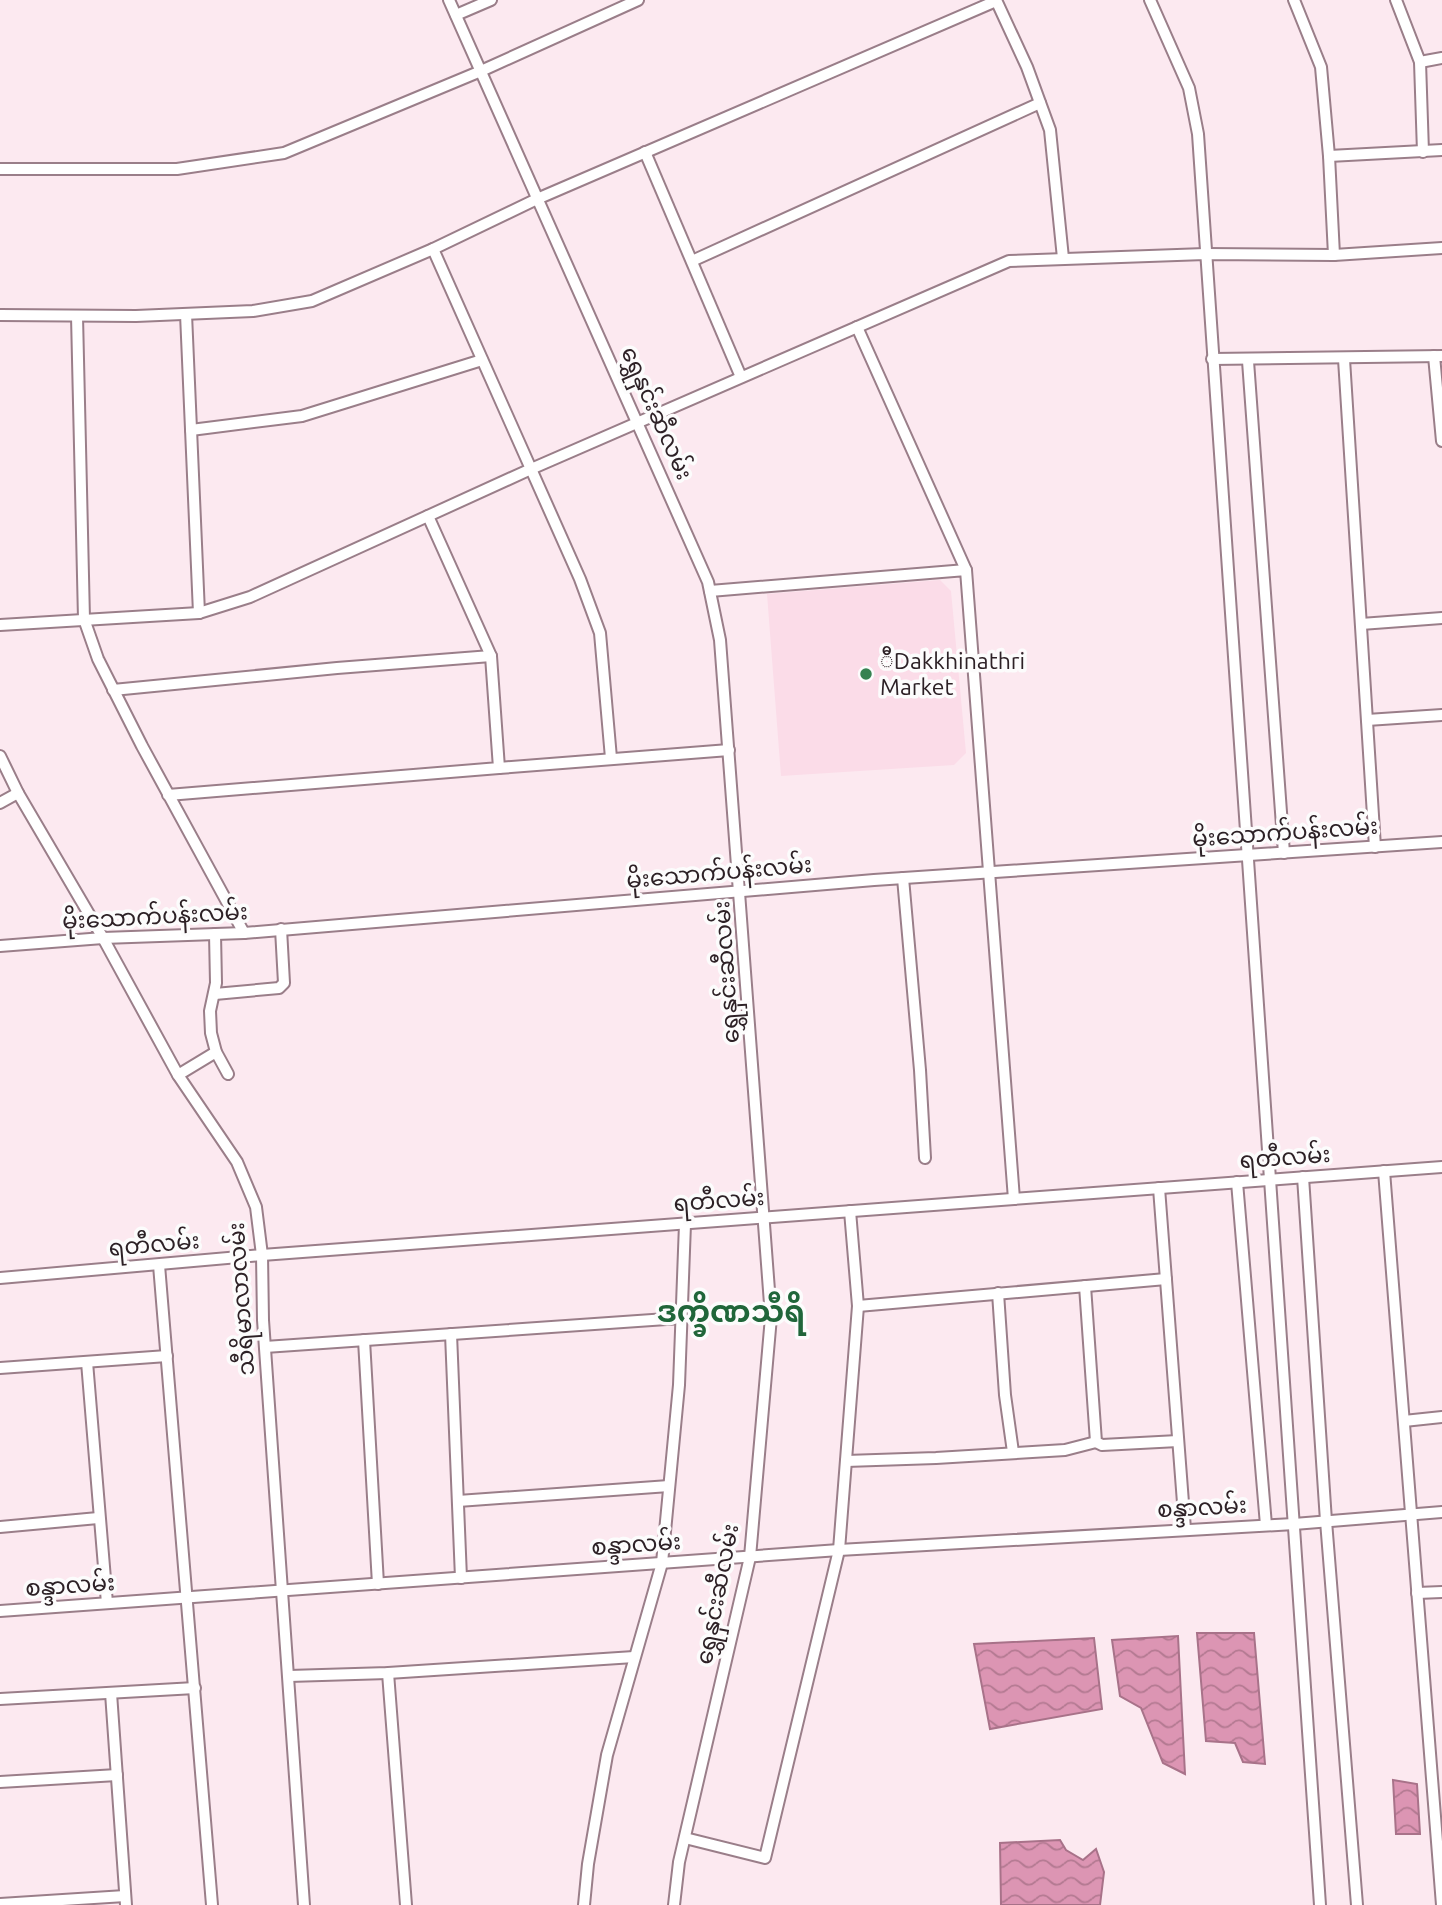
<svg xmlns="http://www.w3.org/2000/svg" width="1442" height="1905" viewBox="0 0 1442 1905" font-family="Ubuntu,'Noto Sans Myanmar',sans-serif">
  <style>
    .built { fill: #fbdce8 }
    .water { fill: url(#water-waves); stroke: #a87289; stroke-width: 2 }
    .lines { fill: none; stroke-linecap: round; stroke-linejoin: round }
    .minor-casing { stroke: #9a7e89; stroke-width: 14 }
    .minor { stroke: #fff; stroke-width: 10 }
    .poi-dot { fill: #368150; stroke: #fcfcfc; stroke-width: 2.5 }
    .labels { text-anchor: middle; stroke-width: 7; stroke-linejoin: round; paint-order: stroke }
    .street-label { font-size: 23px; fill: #2d2126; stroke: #fcfcfc }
    .poi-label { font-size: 23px; fill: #2d2126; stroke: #fcfcfc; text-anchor: start }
    .district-label { font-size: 30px; font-weight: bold; fill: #20663a; stroke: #fcfcfc }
  </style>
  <defs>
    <pattern id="water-waves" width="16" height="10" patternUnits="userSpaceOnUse" patternTransform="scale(1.75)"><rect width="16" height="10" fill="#dc95b3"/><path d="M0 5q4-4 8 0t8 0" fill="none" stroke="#b37991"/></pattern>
  </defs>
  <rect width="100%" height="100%" fill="#fce9f0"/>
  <path class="built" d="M940,580L951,591L966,753L954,765L781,776L767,594Z"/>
  <g class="water">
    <path d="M1197,1633H1254L1265,1764L1243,1762L1235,1743L1206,1741Z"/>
    <path d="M1178,1636L1185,1774L1163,1763L1141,1708L1120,1696L1112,1640Z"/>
    <path d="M1094,1638L1102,1709L990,1729L974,1644Z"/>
    <path d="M1393,1780L1417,1784L1420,1834H1396Z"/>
    <path d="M1060,1840L1066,1850L1083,1860L1096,1849L1104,1872L1100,1905H1001L1000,1843Z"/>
  </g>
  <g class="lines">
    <defs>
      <g id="minor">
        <path d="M449,0L708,582L720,640L771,1317L750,1557L679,1862L674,1905"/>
        <path d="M996,0L1027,67L1050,130L1063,258"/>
        <path d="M1150,0L1189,88L1198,134L1320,1905"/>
        <path d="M1294,0L1321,67L1329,156L1334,255"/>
        <path d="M1396,0L1420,62L1423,152"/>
        <path d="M456,15L491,0"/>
        <path d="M1420,62L1442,58"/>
        <path d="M645,152L741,377"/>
        <path d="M1329,156L1442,150"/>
        <path d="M0,169H177L284,153L481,71L638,0"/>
        <path d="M433,249L580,579L600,633L611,758"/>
        <path d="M692,261L1040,103"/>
        <path d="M186,314L199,613"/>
        <path d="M0,315L136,316L253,311L312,301L433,249L537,199L996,1"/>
        <path d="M77,316L84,619L98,659L142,746L244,933"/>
        <path d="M857,327L966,570"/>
        <path d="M1434,356L1442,441"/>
        <path d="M1212,359L1442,356"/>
        <path d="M1344,359L1375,847"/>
        <path d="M1248,361L1284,853"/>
        <path d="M191,430L302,416L482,360"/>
        <path d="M710,591L966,570L1014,1199"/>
        <path d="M1361,624L1442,618"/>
        <path d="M0,625L199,613L250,597L531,469L1009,261L1205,254L1334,255L1442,248"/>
        <path d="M113,690L337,668L491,656"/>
        <path d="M1367,720L1442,715"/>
        <path d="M0,756L18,793L103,938L178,1075L237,1162L256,1207L262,1255L263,1320L304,1905"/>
        <path d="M499,768L729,750"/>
        <path d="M168,795L499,768L491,656L428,516"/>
        <path d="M0,803L18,793"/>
        <path d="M903,878L920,1070L925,1158"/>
        <path d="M215,934L216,983L210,1011L211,1033L216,1052L228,1074"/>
        <path d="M0,946L103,938L244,933L874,880L1442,842"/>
        <path d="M215,994L279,988L284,983L281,929"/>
        <path d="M178,1075L216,1052"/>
        <path d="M1384,1171L1442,1905"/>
        <path d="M1303,1177L1326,1521L1357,1905"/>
        <path d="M1237,1182L1266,1525"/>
        <path d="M1159,1188L1185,1529"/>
        <path d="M159,1265L212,1905"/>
        <path d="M0,1278L262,1255L1442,1167"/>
        <path d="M1085,1286L1096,1442L1102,1445L1178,1441"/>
        <path d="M998,1293L1005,1395L1013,1452"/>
        <path d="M858,1306L1166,1279"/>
        <path d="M451,1334L461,1578"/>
        <path d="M364,1340L378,1584"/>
        <path d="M265,1347L681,1318"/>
        <path d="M87,1362L107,1603"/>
        <path d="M0,1368L167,1356"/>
        <path d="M1404,1421L1442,1417"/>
        <path d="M846,1461L936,1458L1065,1450L1096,1442"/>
        <path d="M458,1501L669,1486"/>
        <path d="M0,1527L98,1518"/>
        <path d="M1417,1593L1442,1592"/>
        <path d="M0,1611L839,1550L1294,1524L1442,1512"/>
        <path d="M388,1673L406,1905"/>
        <path d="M289,1676L388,1673L634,1657"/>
        <path d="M111,1693L126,1905"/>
        <path d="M0,1699L195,1688"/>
        <path d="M0,1782L117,1775"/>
        <path d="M685,1838L765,1858L839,1550L858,1306L850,1211"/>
        <path d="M0,1904L125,1896"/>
        <path d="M584,1905L588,1864L607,1755L662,1563L679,1385L685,1224"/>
      </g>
    </defs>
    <use href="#minor" class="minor-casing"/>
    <use href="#minor" class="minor"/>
  </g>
  <circle class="poi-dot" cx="866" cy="674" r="7"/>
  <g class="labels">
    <g class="street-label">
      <text transform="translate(657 413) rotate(66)" y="8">ရွှေနှင်းဆီလမ်း</text>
      <text transform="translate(1285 832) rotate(-4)" y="8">မိုးသောက်ပန်းလမ်း</text>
      <text transform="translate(719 872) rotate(-5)" y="8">မိုးသောက်ပန်းလမ်း</text>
      <text transform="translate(155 916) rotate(-3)" y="8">မိုးသောက်ပန်းလမ်း</text>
      <text transform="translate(726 972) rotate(-94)" y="8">ရွှေနှင်းဆီလမ်း</text>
      <text transform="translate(1285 1157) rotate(-4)" y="8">ရတီလမ်း</text>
      <text transform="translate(719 1200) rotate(-4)" y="8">ရတီလမ်း</text>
      <text transform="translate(154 1244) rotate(-5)" y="8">ရတီလမ်း</text>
      <text transform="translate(241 1299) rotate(-94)" y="8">သီရိမာလာလမ်း</text>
      <text transform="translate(1202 1507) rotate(-3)" y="8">စန္ဒာလမ်း</text>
      <text transform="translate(636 1544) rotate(-4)" y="8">စန္ဒာလမ်း</text>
      <text transform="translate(70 1585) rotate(-4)" y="8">စန္ဒာလမ်း</text>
      <text transform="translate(717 1594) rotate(-79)" y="8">ရွှေနှင်းဆီလမ်း</text>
    </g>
    <g class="poi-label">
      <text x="880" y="669">ီDakkhinathri<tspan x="880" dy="26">Market</tspan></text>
    </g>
    <g class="district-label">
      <text x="731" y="1322">ဒက္ခိဏသီရိ</text>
    </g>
  </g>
</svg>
